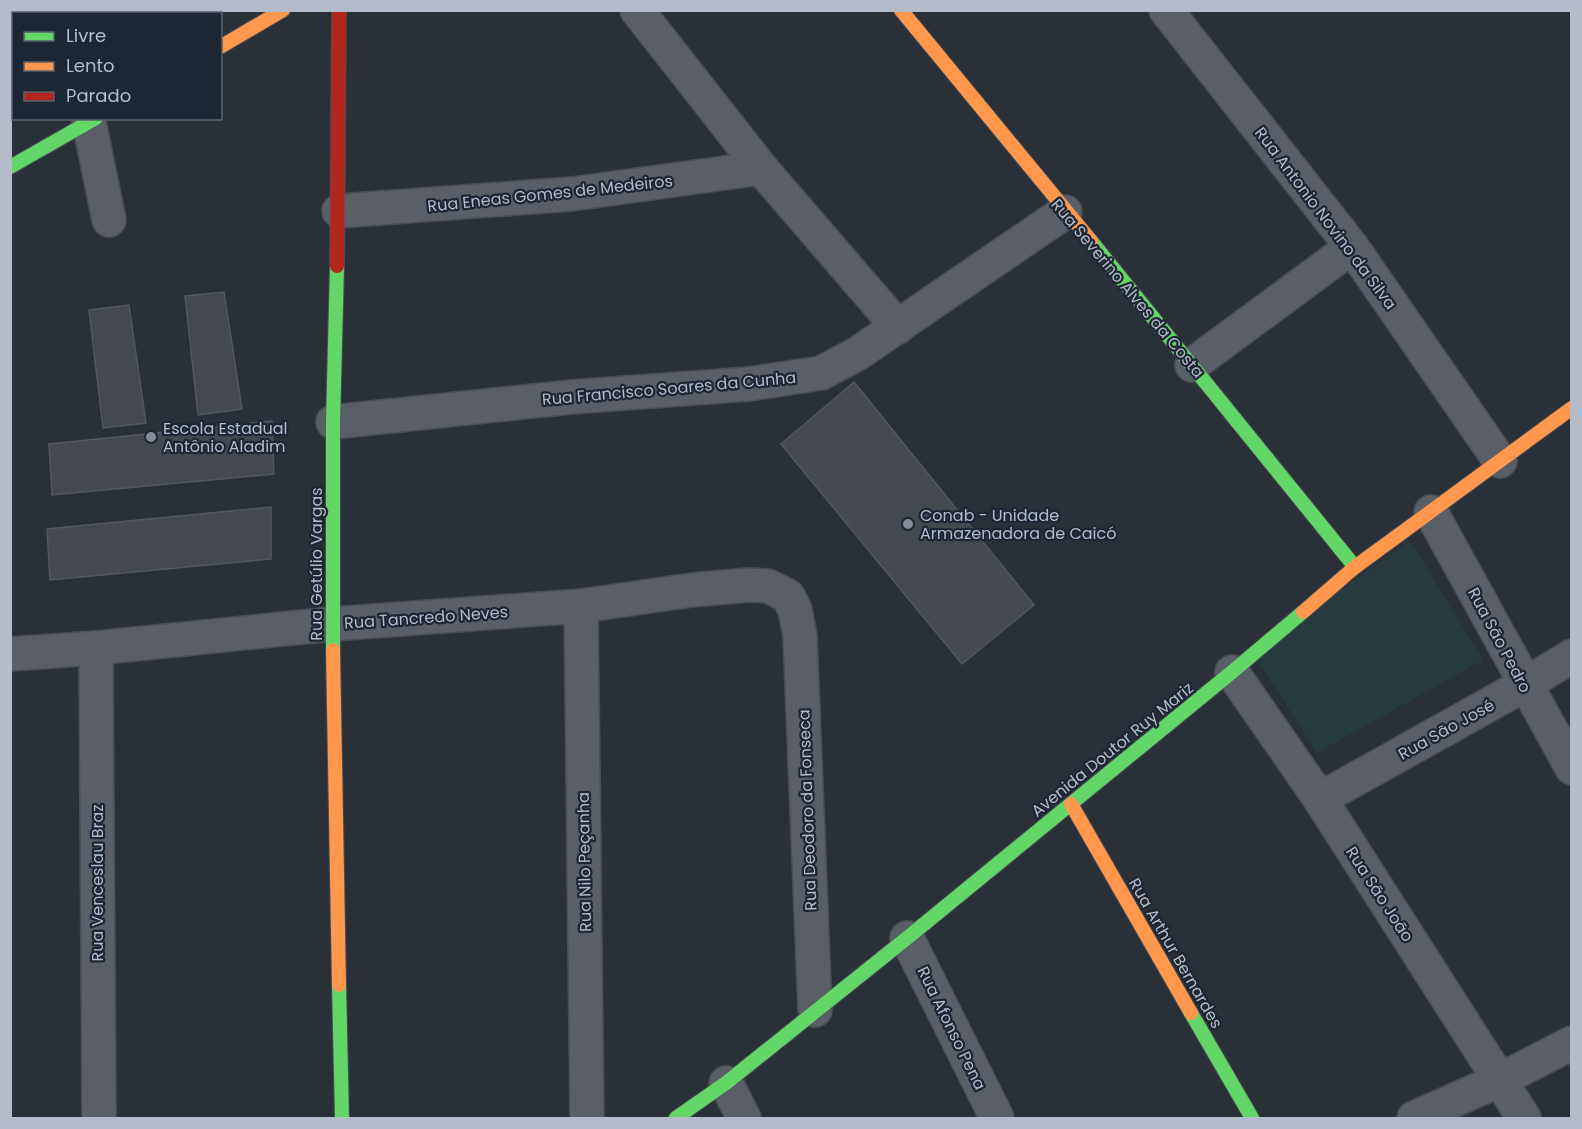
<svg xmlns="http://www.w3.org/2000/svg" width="1582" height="1129" viewBox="0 0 1582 1129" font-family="Poppins,sans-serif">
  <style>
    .green { fill: #273a3e }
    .building { fill: #444950; stroke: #52575f; stroke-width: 1.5 }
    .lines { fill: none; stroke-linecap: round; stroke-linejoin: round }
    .street-casing { stroke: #484c53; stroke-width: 36 }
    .fast-casing { stroke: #484c53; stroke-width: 16 }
    .slow-casing { stroke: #484c53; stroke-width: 16 }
    .jam-casing { stroke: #484c53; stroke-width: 16 }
    .street { stroke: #5a5e66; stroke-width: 33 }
    .fast { stroke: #63d668; stroke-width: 14 }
    .slow { stroke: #ff974d; stroke-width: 14 }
    .jam { stroke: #b3261e; stroke-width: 14 }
    .poi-dot { fill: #848b96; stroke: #1d2633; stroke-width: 2 }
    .labels { text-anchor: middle; stroke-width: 4.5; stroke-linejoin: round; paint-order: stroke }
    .street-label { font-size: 16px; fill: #b4bcc9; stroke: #1d2633 }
    .poi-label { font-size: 16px; fill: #b4bcc9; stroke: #1d2633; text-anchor: start }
  </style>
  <rect width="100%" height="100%" fill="#2a3038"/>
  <path class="green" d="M1410,540L1483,660L1317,753L1254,654Z"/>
  <g class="building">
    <path d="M224,292L242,409L198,415L185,296Z"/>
    <path d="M129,305L146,423L103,428L89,310Z"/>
    <path d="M854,382L1034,605L962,664L781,444Z"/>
    <path d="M272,421L274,474L52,495L49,444Z"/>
    <path d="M271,507V559L50,580L47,529Z"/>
  </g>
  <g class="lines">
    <defs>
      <g id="street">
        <path d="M637,10L761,168L898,327"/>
        <path d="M1166,10L1352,247L1500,461"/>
        <path d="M89,122L109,220"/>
        <path d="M339,211L572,194L761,168"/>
        <path d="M1192,365L1352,247"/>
        <path d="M333,422L571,397L749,384L821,373L857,354L1065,212"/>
        <path d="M1431,512L1572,768"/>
        <path d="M581,606L587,1118"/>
        <path d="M96,648L99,1118"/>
        <path d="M10,654L96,648L332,624L581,606L692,590L748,585L768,586L788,596L795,610L800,636L815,1010"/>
        <path d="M1232,672L1320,799L1524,1118"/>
        <path d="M1320,799L1524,685L1572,656"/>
        <path d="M907,938L997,1118"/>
        <path d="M726,1083L744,1118"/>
        <path d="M1414,1118L1500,1080L1572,1043"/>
      </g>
      <g id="fast">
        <path d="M10,167L96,118"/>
        <path d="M1091,241L1355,567"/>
        <path d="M333,650V422L337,266"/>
        <path d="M339,985L342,1118"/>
        <path d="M1191,1013L1252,1118"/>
        <path d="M676,1118L726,1083L907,938L1232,672L1303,612"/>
      </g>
      <g id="slow">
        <path d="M901,10L1091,241"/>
        <path d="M220,47L283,10"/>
        <path d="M1303,612L1355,567L1572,408"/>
        <path d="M333,650L339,985"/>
        <path d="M1071,804L1191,1013"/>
      </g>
      <path id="jam" d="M337,266L339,10"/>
    </defs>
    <use href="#street" class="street-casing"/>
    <use href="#fast" class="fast-casing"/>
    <use href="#slow" class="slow-casing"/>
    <use href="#jam" class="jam-casing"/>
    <use href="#street" class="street"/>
    <use href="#fast" class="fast"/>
    <use href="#slow" class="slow"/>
    <use href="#jam" class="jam"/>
  </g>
  <g class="poi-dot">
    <circle cx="151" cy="437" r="6"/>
    <circle cx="908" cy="524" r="6"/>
  </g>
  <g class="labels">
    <g class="street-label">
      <text transform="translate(550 193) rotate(-6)" y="6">Rua Eneas Gomes de Medeiros</text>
      <text transform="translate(1326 218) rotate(53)" y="6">Rua Antonio Novino da Silva</text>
      <text transform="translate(1128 288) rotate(50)" y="6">Rua Severino Alves da Costa</text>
      <text transform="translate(669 388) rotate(-5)" y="6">Rua Francisco Soares da Cunha</text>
      <text transform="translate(316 564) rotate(-90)" y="6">Rua Getúlio Vargas</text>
      <text transform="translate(426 617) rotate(-4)" y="6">Rua Tancredo Neves</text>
      <text transform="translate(1500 640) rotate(62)" y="6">Rua São Pedro</text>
      <text transform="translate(1446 729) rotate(-29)" y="6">Rua São José</text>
      <text transform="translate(1112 749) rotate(-39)" y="6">Avenida Doutor Ruy Mariz</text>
      <text transform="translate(807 810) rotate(-92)" y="6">Rua Deodoro da Fonseca</text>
      <text transform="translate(584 862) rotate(-91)" y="6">Rua Nilo Peçanha</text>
      <text transform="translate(97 883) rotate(-90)" y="6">Rua Venceslau Braz</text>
      <text transform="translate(1380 894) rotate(57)" y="6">Rua São João</text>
      <text transform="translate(1176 953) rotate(60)" y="6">Rua Arthur Bernardes</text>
      <text transform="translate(952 1028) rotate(64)" y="6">Rua Afonso Pena</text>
    </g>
    <g class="poi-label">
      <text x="163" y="434">Escola Estadual<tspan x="163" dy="18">Antônio Aladim</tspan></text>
      <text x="920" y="521">Conab - Unidade<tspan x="920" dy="18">Armazenadora de Caicó</tspan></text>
    </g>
  </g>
  <rect width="1582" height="1129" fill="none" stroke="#b4bcc9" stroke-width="24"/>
  <rect x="12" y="12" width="210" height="108" fill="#1d2633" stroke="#59626f" stroke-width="1.5"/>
  <rect x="24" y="32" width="30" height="9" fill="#63d668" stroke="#59626f" stroke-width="1.5"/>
  <text x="66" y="42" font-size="18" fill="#b4bcc9">Livre</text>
  <rect x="24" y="62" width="30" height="9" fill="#ff974d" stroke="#59626f" stroke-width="1.5"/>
  <text x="66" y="72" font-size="18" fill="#b4bcc9">Lento</text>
  <rect x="24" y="92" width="30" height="9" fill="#b3261e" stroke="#59626f" stroke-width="1.5"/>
  <text x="66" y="102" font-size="18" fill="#b4bcc9">Parado</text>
</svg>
